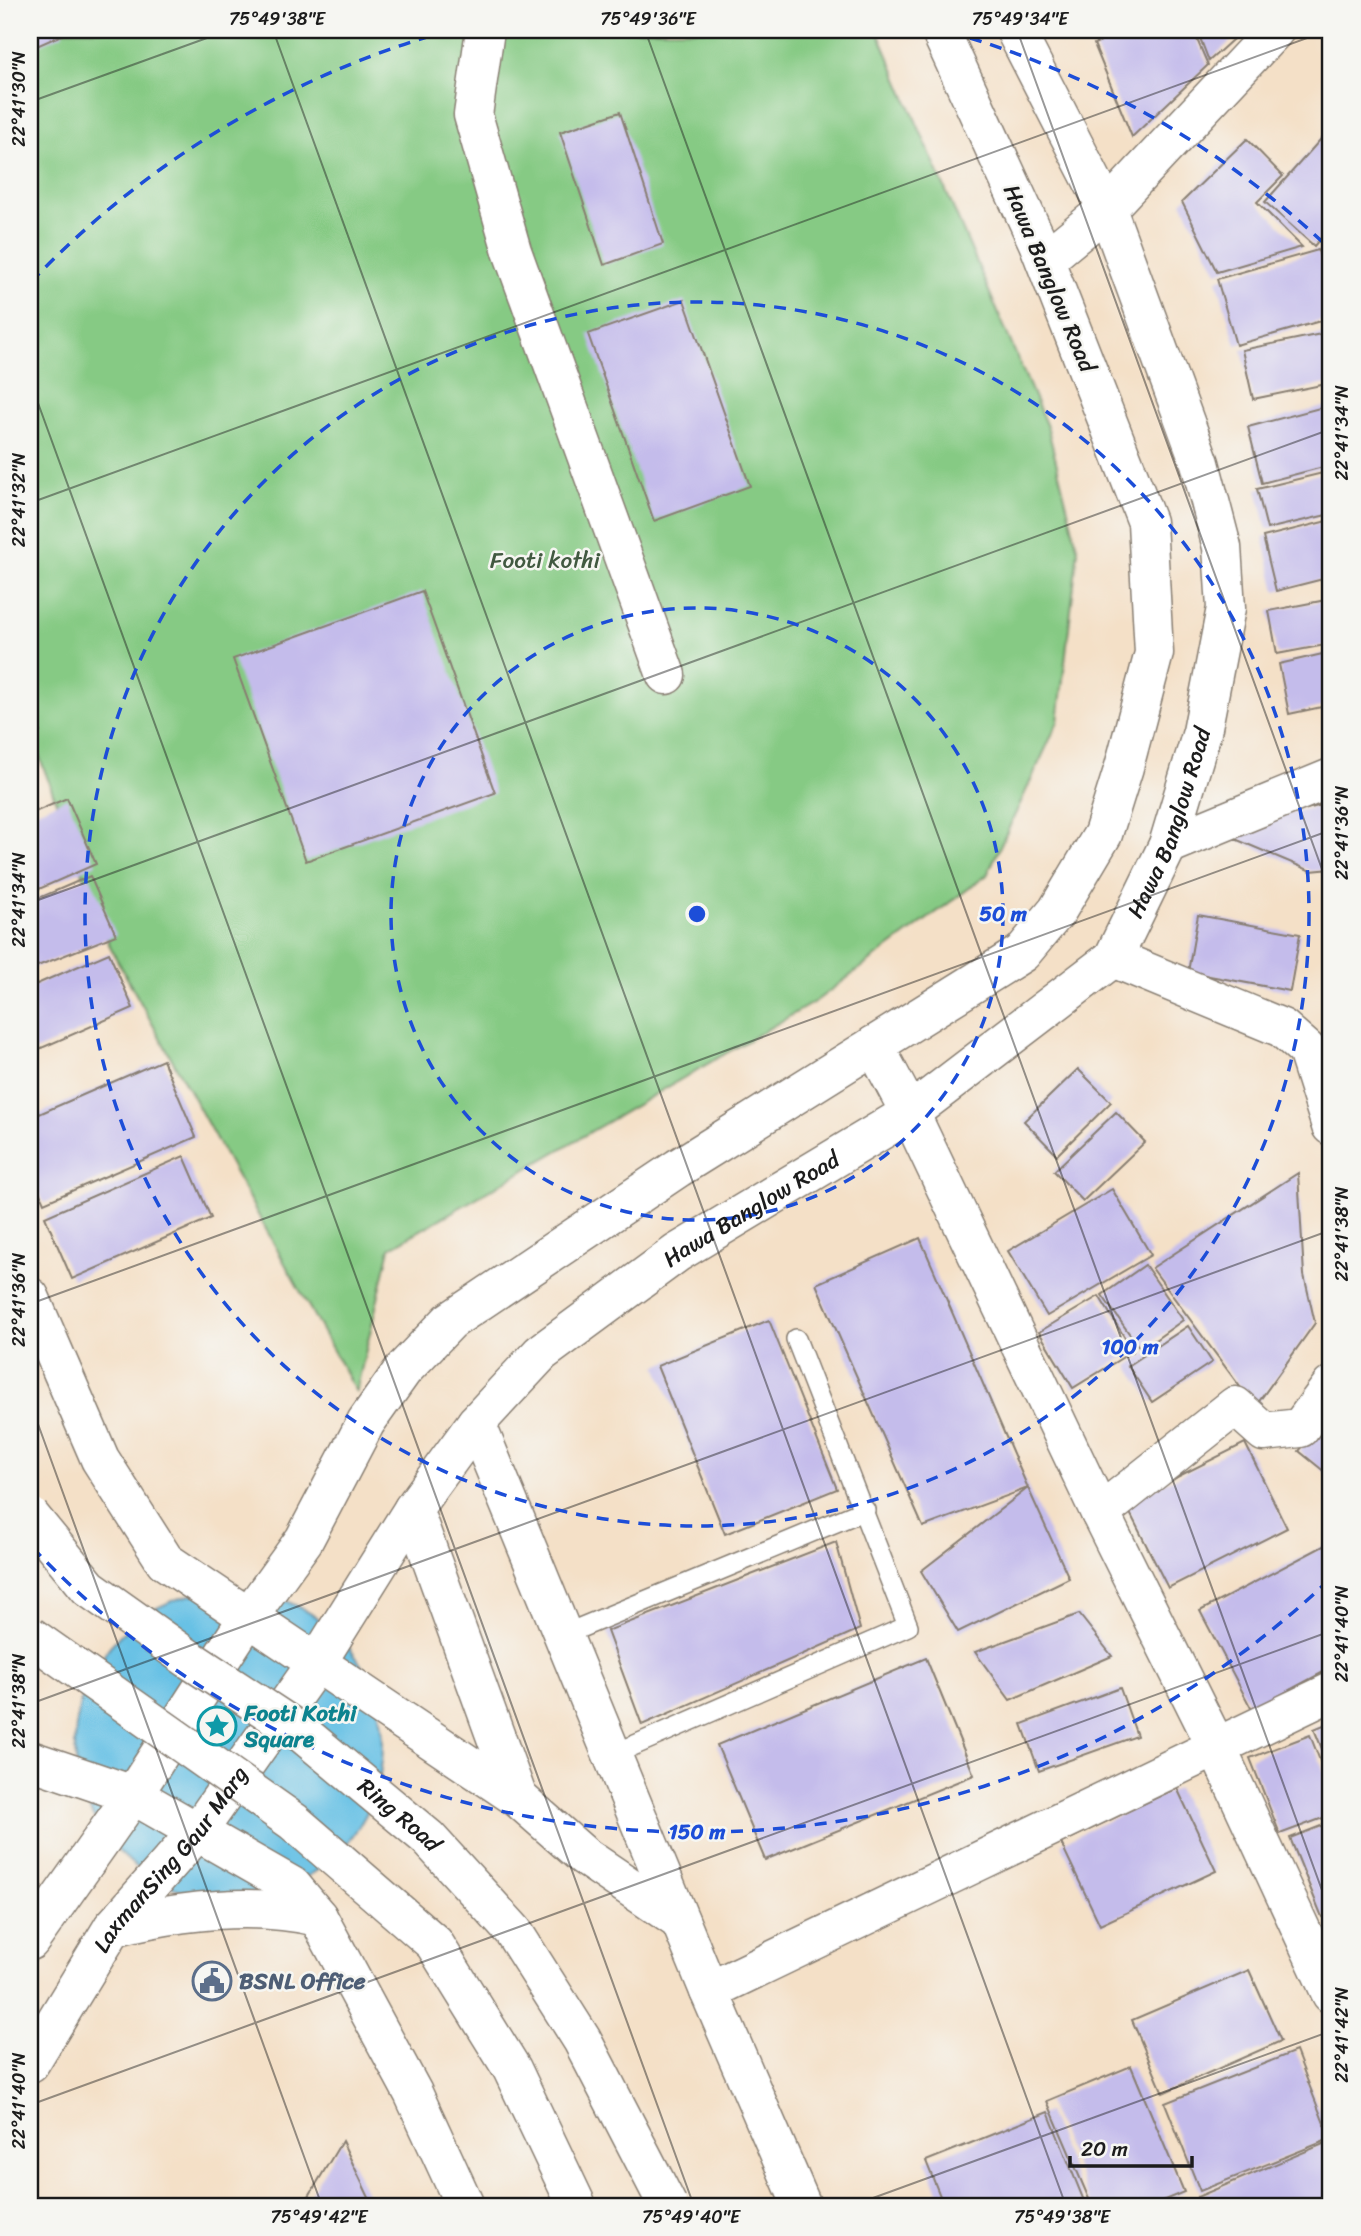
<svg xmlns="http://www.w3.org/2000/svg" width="1361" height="2236" viewBox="0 0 1361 2236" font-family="Sriracha,sans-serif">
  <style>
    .green { fill: #86ca84; stroke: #517350; stroke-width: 2 }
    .water { fill: #67c1e5; stroke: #426e80; stroke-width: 2 }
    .building { fill: #c4bceb }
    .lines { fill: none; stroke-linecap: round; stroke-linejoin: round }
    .lane-casing { stroke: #887e72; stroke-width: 22 }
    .street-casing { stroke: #887e72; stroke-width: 41 }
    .secondary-casing { stroke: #887e72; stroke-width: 41 }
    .lane { stroke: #fff; stroke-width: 19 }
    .street { stroke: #fff; stroke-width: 38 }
    .secondary { stroke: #fff; stroke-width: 38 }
    .highway-bridge-casing { stroke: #887e72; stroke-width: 41; stroke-linecap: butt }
    .highway-bridge { stroke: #fff; stroke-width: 38 }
    .ticks { fill: none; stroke: #1c1c1c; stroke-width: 2; stroke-opacity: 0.45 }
    .ring { fill: none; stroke: #1d4ed8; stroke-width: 3.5; stroke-dasharray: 12 9 }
    .labels { text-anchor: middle; stroke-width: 5; stroke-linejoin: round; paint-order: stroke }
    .street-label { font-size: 23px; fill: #1c1c1c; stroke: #f6f6f2 }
    .park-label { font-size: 23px; fill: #415940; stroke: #f6f6f2 }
    .culture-label { font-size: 23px; font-weight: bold; fill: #0d838f; stroke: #f6f6f2; text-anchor: start }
    .service-label { font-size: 23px; font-weight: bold; fill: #4e5e75; stroke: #f6f6f2; text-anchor: start }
    .centre { fill: #1d4ed8; stroke: #f6f6f2; stroke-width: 3.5 }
    .ring-label { font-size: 21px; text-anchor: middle; font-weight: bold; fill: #1d4ed8; stroke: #f6f6f2; stroke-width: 5; stroke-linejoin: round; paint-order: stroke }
    .neatline { fill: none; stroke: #1c1c1c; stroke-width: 2.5 }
    .ticks-label { font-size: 18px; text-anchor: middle; fill: #1c1c1c }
  </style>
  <rect width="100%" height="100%" fill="#f6f6f2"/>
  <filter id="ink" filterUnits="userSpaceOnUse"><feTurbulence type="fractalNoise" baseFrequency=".0143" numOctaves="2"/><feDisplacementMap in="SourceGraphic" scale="14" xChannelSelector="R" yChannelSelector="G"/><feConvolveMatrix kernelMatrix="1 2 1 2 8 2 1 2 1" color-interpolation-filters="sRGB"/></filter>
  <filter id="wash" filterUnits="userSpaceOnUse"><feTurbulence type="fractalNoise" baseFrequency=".00686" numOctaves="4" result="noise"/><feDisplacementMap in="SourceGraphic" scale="28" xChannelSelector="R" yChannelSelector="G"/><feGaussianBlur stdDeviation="1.57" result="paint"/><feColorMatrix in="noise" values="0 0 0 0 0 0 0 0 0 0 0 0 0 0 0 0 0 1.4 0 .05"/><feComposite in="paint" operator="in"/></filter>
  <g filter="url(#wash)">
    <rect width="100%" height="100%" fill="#f4e0c7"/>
    <path class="green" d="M30,30H877L1048,429L1078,550L1058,722L987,875L816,1001L390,1248L356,1392L111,949L30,731Z"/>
    <circle class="water" cx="229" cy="1744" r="154"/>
    <g id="blocks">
      <g class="building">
        <path d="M30,30H62L64,34L30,49Z"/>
        <path d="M1127,30H1193L1208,65L1132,137L1094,44Z"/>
        <path d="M1197,30H1243L1209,61Z"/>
        <path d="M620,112L663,244L604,265L560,132Z"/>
        <path d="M1328,131L1331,134V226L1314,246L1265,202Z"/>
        <path d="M1247,139L1283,176L1257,202L1302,247L1217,272L1182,202Z"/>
        <path d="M1318,250L1331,296V318L1236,345L1217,279Z"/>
        <path d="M684,300L750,486L654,521L588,334Z"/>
        <path d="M1331,332V383L1253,399L1242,350Z"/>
        <path d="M1331,405V465L1262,483L1248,427Z"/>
        <path d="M1331,471V514L1267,529L1257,489Z"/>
        <path d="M1331,520V577L1276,591L1263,537Z"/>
        <path d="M422,591L495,793L306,861L233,659Z"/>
        <path d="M1331,599V644L1277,654L1269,611Z"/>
        <path d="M1331,652V705L1289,714L1279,664Z"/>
        <path d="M30,710L40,732L30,736Z"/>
        <path d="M67,798L96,864L30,893V814Z"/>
        <path d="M1331,803V869L1311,871L1216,831Z"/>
        <path d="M90,876L116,935L30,969V902Z"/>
        <path d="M1198,915L1300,934L1290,991L1188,972Z"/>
        <path d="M1331,936V989H1328L1323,937Z"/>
        <path d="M109,953L133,1008L30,1053V987Z"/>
        <path d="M163,1060L196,1137L44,1203L30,1171V1118Z"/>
        <path d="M1078,1069L1111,1102L1057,1155L1024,1121Z"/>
        <path d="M1116,1112L1145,1142L1083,1201L1054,1171Z"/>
        <path d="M184,1156L211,1218L72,1279L45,1217Z"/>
        <path d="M1298,1173L1304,1275L1315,1323L1255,1407L1152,1268Z"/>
        <path d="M1112,1189L1151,1255L1047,1316L1008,1251Z"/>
        <path d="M920,1238L1028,1488L923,1527L816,1284Z"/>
        <path d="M1145,1265L1183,1320L1141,1350L1102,1295Z"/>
        <path d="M1099,1296L1133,1351L1073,1388L1039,1332Z"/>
        <path d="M769,1320L837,1489L725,1534L657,1366Z"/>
        <path d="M1188,1326L1212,1362L1152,1402L1128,1366Z"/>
        <path d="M1331,1412V1477L1299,1451Z"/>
        <path d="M1245,1443L1287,1528L1168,1588L1125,1503Z"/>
        <path d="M1028,1488L1069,1578L958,1632L921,1571Z"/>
        <path d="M836,1542L860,1629L642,1725L607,1631Z"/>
        <path d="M1331,1542V1668L1252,1710L1200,1611Z"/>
        <path d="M1079,1614L1112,1656L1010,1700L975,1652Z"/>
        <path d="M926,1658L974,1775L765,1860L717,1745Z"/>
        <path d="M1120,1688L1137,1736L1039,1771L1022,1724Z"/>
        <path d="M1331,1722V1771L1314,1729Z"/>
        <path d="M1310,1735L1331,1789V1815L1280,1834L1250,1758Z"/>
        <path d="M1177,1788L1216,1871L1100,1925L1061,1843Z"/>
        <path d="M1331,1822V1914L1322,1917L1290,1838Z"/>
        <path d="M1249,1970L1281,2041L1163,2093L1132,2020Z"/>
        <path d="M1296,2051L1330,2139L1200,2191L1165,2103Z"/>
        <path d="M1131,2066L1184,2192L1150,2206H1092L1047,2101Z"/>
        <path d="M1048,2112L1086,2206H944L926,2161Z"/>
        <path d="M342,2141L373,2206H303Z"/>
        <path d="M1328,2142L1331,2150V2206H1201L1197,2197Z"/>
      </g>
    </g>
  </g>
  <g filter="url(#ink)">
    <use href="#blocks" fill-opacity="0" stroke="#887e72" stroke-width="2"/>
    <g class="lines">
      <defs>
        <g id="lane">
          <path d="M563,1635L865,1510"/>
          <path d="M612,1755L908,1626L796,1339"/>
        </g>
        <g id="street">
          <path d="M485,30L473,115L512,251L666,675"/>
          <path d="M1045,260L1107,209L1275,30"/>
          <path d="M1168,845L1331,778"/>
          <path d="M1113,958L1282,1028L1307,1050L1331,1126"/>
          <path d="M874,1045L910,1113L1100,1513L1216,1746L1331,1994"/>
          <path d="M1100,1513L1235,1406L1264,1432L1300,1428L1331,1386"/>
          <path d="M709,1991L1331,1692"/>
        </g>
        <g id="secondary">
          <path d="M30,1297L100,1459L165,1561L518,1798L584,1856L680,1921"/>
          <path d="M476,1423L709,1991L802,2206"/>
          <path d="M413,1509L518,1798"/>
          <path d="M30,1760L133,1795L292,1886L318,1917L413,2093L465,2206"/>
          <path d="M113,1927C178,1911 251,1901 318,1917"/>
          <path d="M30,1941L133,1795L249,1616L304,1540L366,1422L403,1370L450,1321L678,1168L1022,953L1057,911L1103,834L1124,767L1154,653L1147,522L1038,243L940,30"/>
          <path id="s1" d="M30,2063L113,1927L198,1831L318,1661L413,1509L476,1423L541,1353L677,1253L910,1113L1113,958L1168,845L1202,732L1226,608L1222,547L1200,463L1107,209L1015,30"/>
        </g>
      </defs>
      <use href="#lane" class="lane-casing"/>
      <use href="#street" class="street-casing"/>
      <use href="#secondary" class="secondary-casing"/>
      <use href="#lane" class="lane"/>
      <use href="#street" class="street"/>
      <use href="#secondary" class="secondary"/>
      <defs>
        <g id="highway-bridge">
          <path id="s2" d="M30,1516L89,1588L189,1659L303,1734L428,1838L513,1931L582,2040L668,2206"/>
          <path d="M30,1636L294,1822L434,1943L512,2069L577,2206"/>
        </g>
      </defs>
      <use href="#highway-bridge" class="highway-bridge-casing"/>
      <use href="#highway-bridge" class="highway-bridge"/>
    </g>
  </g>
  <path class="ticks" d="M273,30L1066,2206M645,30L1331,1915M1017,30L1331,894M30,102L229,30M30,381L694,2206M30,503L1329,30M30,903L1331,429M30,1304L1331,830M30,1402L322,2206M30,1704L1331,1230M30,2105L1331,1631M851,2206L1331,2031"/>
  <g class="ring">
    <circle cx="697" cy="914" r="306"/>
    <circle cx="697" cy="914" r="612"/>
    <path d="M1329 1580A918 918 0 0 1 31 1546M31 282A918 918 0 0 1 444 32M950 32A918 918 0 0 1 1329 248"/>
  </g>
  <defs>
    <symbol id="sight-ring" viewBox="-11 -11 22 22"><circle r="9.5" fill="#f6f6f2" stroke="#0f9aa8" stroke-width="1.5"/><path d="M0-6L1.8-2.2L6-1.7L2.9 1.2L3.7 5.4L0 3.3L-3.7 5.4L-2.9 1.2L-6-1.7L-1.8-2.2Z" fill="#0f9aa8"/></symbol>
    <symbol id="civic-ring" viewBox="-11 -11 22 22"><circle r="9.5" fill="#f6f6f2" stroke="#5c6f8a" stroke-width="1.5"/><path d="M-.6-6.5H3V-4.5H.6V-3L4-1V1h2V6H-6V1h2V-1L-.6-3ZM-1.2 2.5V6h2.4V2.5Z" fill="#5c6f8a"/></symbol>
  </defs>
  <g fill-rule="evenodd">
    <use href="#sight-ring" x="195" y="1704" width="44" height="44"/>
    <use href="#civic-ring" x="190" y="1959" width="44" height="44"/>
  </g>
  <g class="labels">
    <g class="street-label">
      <text transform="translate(1050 278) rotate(67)" y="8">Hawa Banglow Road</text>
      <text dy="8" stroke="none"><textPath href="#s1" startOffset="1720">Hawa Banglow Road</textPath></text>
      <text dy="8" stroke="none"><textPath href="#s1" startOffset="1132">Hawa Banglow Road</textPath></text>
      <text dy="8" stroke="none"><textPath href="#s2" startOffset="478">Ring Road</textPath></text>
      <text dy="8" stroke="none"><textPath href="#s1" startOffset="248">LaxmanSing Gaur Marg</textPath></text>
    </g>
    <g class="park-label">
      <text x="545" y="568">Footi kothi</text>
    </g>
    <g class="culture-label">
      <text x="244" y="1721">Footi Kothi<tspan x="244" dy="26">Square</tspan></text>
    </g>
    <g class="service-label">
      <text x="239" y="1989">BSNL Office</text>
    </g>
  </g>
  <circle cx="697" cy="914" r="10" class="centre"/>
  <g class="ring-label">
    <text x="1003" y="921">50 m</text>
    <text x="1130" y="1354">100 m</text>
    <text x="697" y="1839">150 m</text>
  </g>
  <rect width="1361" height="2236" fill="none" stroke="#f6f6f2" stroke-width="77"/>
  <path d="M1070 2156v10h122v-10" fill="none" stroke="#1c1c1c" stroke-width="3.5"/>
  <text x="1081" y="2156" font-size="21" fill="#1c1c1c" stroke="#f6f6f2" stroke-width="5" paint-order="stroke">20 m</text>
  <rect x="38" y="38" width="1284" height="2160" class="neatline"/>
  <g class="ticks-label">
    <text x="277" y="25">75°49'38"E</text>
    <text x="648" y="25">75°49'36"E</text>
    <text x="1020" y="25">75°49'34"E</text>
    <text transform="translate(19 99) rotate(-90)" y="6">22°41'30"N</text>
    <text transform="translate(1342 433) rotate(-90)" y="6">22°41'34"N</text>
    <text transform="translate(19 500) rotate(-90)" y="6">22°41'32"N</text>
    <text transform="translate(1342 833) rotate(-90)" y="6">22°41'36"N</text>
    <text transform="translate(19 900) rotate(-90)" y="6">22°41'34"N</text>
    <text transform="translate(1342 1234) rotate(-90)" y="6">22°41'38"N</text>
    <text transform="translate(19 1300) rotate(-90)" y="6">22°41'36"N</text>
    <text transform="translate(1342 1634) rotate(-90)" y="6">22°41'40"N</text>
    <text transform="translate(19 1701) rotate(-90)" y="6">22°41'38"N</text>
    <text transform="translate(1342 2035) rotate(-90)" y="6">22°41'42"N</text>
    <text transform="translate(19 2101) rotate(-90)" y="6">22°41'40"N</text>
    <text x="319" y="2223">75°49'42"E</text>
    <text x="691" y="2223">75°49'40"E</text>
    <text x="1062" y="2223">75°49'38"E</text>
  </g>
</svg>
